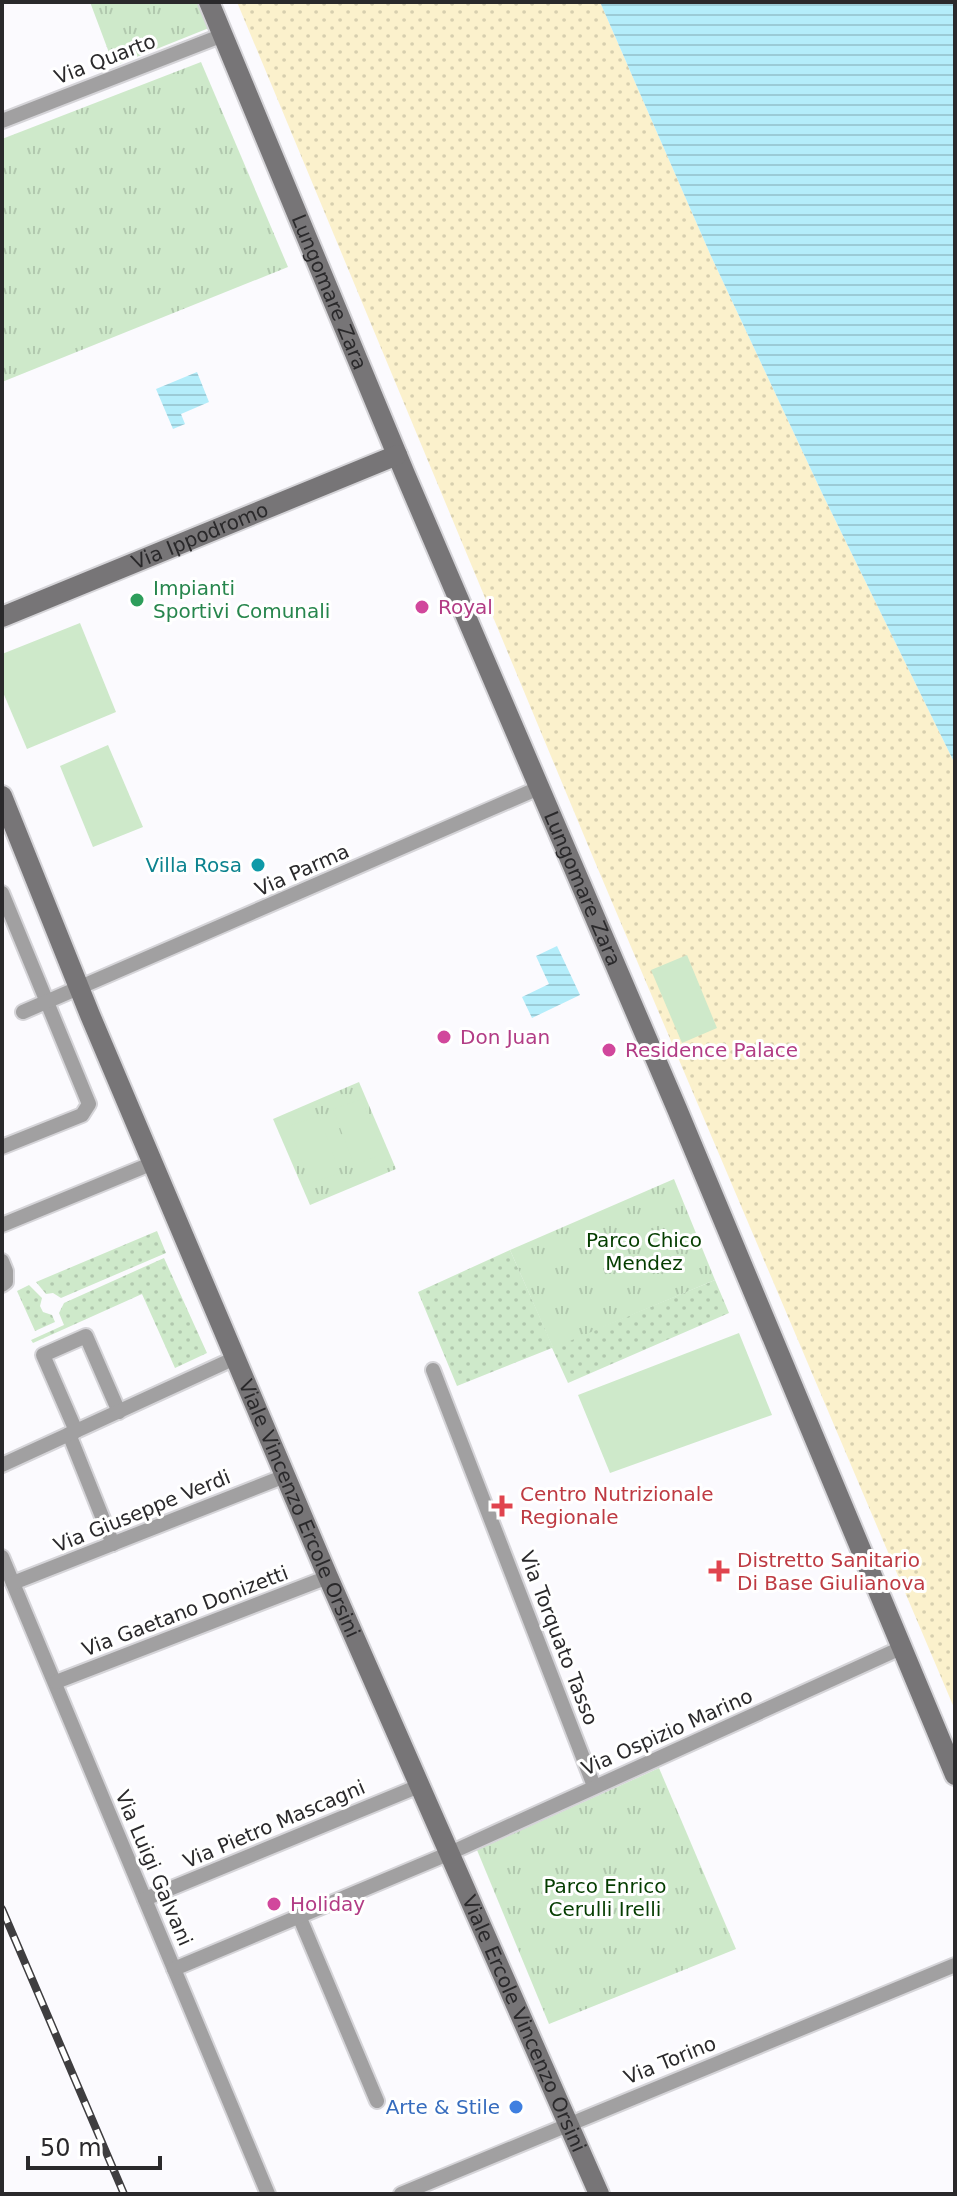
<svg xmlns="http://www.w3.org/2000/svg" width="957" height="2196" viewBox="0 0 957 2196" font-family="'DejaVu Sans',sans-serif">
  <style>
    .grass { fill: url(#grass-dots) }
    .sand { fill: url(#sand-dots) }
    .park { fill: url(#park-tufts) }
    .pitch { fill: #cee9ca }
    .water { fill: url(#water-rules) }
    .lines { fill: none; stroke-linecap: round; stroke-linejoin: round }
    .street-casing { stroke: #d5d4d8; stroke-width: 18 }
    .secondary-casing { stroke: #d5d4d8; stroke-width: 24 }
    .street { stroke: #a1a0a1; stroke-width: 14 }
    .secondary { stroke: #777577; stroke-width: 20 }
    .rail-casing { stroke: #3f3e40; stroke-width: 8 }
    .rail { stroke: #fff; stroke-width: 5; stroke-dasharray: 15; stroke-linecap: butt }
    .leisure-dot { fill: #2e9e5b; stroke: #fff; stroke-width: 3 }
    .hotel-dot { fill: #d1479c; stroke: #fff; stroke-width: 3 }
    .culture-dot { fill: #0f9aa8; stroke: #fff; stroke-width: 3 }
    .health-dot { fill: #e0444e; stroke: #fff; stroke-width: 3 }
    .shop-dot { fill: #3f7fe0; stroke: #fff; stroke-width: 3 }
    .labels { text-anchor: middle; stroke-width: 6; stroke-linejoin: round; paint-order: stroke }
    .street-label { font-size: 20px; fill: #2a292b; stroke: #fff }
    .leisure-label { font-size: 20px; fill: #27864d; stroke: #fff; text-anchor: start }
    .hotel-label { font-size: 20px; fill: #b23c85; stroke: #fff; text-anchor: start }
    .culture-label { font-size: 20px; fill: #0d838f; stroke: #fff; text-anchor: end }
    .park-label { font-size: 20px; fill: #053d00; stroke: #fff }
    .health-label { font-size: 20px; fill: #be3a42; stroke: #fff; text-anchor: start }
    .shop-label { font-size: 20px; fill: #366cbe; stroke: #fff; text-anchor: end }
  </style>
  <defs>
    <pattern id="grass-dots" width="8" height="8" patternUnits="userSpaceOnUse" patternTransform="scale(2)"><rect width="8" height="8" fill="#cee9ca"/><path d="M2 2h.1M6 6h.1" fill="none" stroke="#b1c8ae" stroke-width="1.8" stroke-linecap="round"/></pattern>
    <pattern id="sand-dots" width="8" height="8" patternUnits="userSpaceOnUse" patternTransform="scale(2)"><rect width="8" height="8" fill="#fbf1cc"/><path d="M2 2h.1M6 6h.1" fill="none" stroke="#d7cfaf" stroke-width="1.8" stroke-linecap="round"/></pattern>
    <pattern id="park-tufts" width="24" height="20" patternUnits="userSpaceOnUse" patternTransform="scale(2)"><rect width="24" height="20" fill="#cee9ca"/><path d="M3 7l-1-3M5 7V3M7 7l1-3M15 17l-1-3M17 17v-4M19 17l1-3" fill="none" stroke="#b1c8ae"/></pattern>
    <pattern id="water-rules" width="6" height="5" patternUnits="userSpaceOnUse" patternTransform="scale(2)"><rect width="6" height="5" fill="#b4edfa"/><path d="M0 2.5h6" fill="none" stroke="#9bcbd6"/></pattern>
  </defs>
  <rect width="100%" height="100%" fill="#fbfafe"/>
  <g class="grass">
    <path d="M157,1231L166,1253L61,1298L53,1293L46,1294L36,1282Z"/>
    <path d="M510,1250L553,1347L715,1280L729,1313L568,1383L552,1348L457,1386L418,1292Z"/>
    <path d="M164,1258L207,1353L175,1368L142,1294L33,1343L31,1340L64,1325L59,1313L64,1303Z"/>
    <path d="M29,1285L42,1298L40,1306L43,1312L52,1315L55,1322L35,1331L17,1291Z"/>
  </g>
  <path class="sand" d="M237,2H600L711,256L822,493L955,764V1710L595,862Z"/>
  <g class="park">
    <path d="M90,2H198L209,28L114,66Z"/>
    <path d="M201,62L288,267L2,382V139Z"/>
    <path d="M359,1082L396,1169L310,1205L273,1119Z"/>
    <path d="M674,1179L715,1280L553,1348L510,1250Z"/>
    <path d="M659,1768L736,1949L549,2024L477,1850Z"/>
  </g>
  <g class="pitch">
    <path d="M80,623L116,712L27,749L2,690V654Z"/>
    <path d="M108,745L143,827L93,847L60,766Z"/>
    <path d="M687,955L717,1028L682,1043L651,970Z"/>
    <path d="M362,1099L383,1154L354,1165L333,1109Z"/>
    <path d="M319,1116L340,1173L310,1183L289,1126Z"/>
    <path d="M739,1333L772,1415L610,1473L578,1395Z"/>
  </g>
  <g class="water">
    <path d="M600,2H955V764L822,493L711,256Z"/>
    <path d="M197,372L209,402L181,414L185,424L173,429L156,389Z"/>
    <path d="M557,946L580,995L532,1018L522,997L549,984L536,956Z"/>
  </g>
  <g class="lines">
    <defs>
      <g id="street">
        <path d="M2,121L223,35"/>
        <path d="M2,893L89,1104L82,1115L2,1147"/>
        <path d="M23,1012L541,787"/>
        <path d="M2,1225L153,1163"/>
        <path d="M2,1261L6,1271V1282L2,1285"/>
        <path d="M433,1370L594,1786"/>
        <path d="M76,1431L43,1355L86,1336L119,1412"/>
        <path d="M69,1434L113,1544"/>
        <path d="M2,1465L235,1358"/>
        <path d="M2,1557L268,2194"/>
        <path d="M13,1583L285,1476"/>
        <path d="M56,1682L328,1577"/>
        <path d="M145,1899L419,1786"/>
        <path d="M299,1916L377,2101"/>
        <path d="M174,1969L450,1853L901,1648"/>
        <path d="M401,2194L955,1965"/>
      </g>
      <g id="secondary">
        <path id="s1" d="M209,2L405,474L677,1109L955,1775"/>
        <path id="s2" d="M2,617L397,455"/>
        <path id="s3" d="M2,796L90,1015L328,1577L599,2194"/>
      </g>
    </defs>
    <use href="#street" class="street-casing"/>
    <use href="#secondary" class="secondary-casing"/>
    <use href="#street" class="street"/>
    <use href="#secondary" class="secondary"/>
    <defs>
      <path id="rail" d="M2,1909L124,2194"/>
    </defs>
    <use href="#rail" class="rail-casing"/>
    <use href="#rail" class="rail"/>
  </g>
  <circle class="leisure-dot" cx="137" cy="600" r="8"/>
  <g class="hotel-dot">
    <circle cx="422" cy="607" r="8"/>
    <circle cx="444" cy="1037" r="8"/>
    <circle cx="609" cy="1050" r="8"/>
    <circle cx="274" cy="1904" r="8"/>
  </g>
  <circle class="culture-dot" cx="258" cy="865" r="8"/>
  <g class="health-dot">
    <path d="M498 1494h8v8h8v8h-8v8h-8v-8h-8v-8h8z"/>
    <path d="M715 1559h8v8h8v8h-8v8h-8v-8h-8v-8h8z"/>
  </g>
  <circle class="shop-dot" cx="516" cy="2107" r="8"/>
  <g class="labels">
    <g class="street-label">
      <text transform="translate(105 59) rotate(-21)" y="7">Via Quarto</text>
      <text dy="7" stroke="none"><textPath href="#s1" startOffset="314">Lungomare Zara</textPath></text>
      <text dy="7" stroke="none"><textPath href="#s2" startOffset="214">Via Ippodromo</textPath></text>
      <text transform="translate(302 870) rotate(-24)" y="7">Via Parma</text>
      <text dy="7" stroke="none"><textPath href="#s1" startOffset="962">Lungomare Zara</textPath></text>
      <text dy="7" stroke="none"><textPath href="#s3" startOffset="772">Viale Vincenzo Ercole Orsini</textPath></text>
      <text transform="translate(142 1511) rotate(-22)" y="7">Via Giuseppe Verdi</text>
      <text transform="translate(185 1611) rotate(-21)" y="7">Via Gaetano Donizetti</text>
      <text transform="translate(559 1638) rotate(69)" y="7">Via Torquato Tasso</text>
      <text transform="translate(667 1732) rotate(-24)" y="7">Via Ospizio Marino</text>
      <text transform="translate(274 1824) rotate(-23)" y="7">Via Pietro Mascagni</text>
      <text transform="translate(154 1868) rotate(67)" y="7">Via Luigi Galvani</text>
      <text dy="7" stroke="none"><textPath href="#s3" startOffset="1334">Viale Ercole Vincenzo Orsini</textPath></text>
      <text transform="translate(670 2060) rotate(-22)" y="7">Via Torino</text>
    </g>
    <g class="leisure-label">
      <text x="153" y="595">Impianti<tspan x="153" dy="23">Sportivi Comunali</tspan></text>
    </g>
    <g class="hotel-label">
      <text x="438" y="614">Royal</text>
      <text x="460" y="1044">Don Juan</text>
      <text x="625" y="1057">Residence Palace</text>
      <text x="290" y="1911">Holiday</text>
    </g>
    <g class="culture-label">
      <text x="242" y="872">Villa Rosa</text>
    </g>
    <g class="park-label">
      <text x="644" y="1247">Parco Chico<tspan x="644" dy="23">Mendez</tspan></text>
      <text x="605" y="1893">Parco Enrico<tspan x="605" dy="23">Cerulli Irelli</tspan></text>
    </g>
    <g class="health-label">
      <text x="520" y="1501">Centro Nutrizionale<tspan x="520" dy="23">Regionale</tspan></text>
      <text x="737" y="1567">Distretto Sanitario<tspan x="737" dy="23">Di Base Giulianova</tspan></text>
    </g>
    <g class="shop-label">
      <text x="500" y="2114">Arte &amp; Stile</text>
    </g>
  </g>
  <rect width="957" height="2196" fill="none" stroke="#2a292b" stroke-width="8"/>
  <path d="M28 2156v12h132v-12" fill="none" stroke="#2a292b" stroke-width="4"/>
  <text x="40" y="2156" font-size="24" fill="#2a292b" stroke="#ffffff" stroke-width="6" paint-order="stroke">50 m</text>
</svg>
